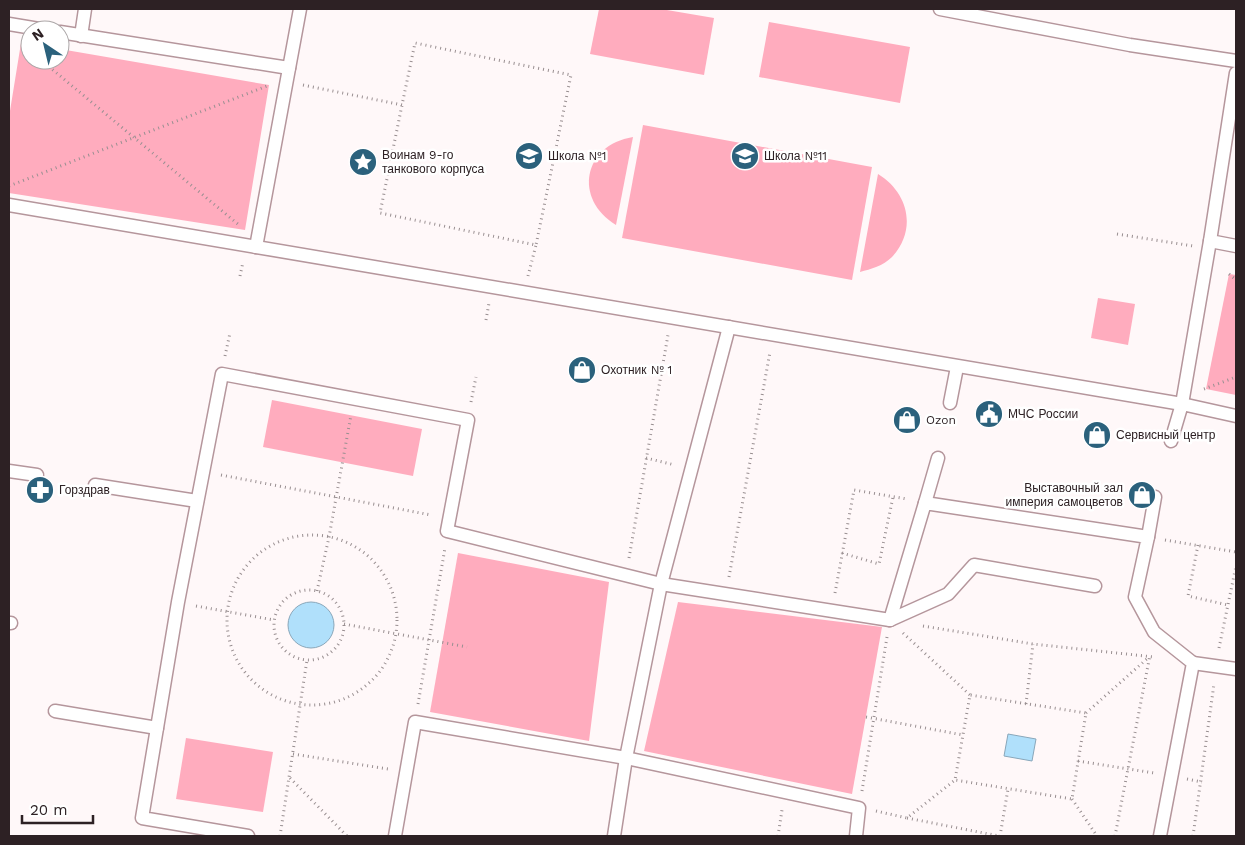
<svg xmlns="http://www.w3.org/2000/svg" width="1245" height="845" viewBox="0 0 1245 845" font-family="'Work Sans',sans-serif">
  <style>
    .green { fill: #ffacbe }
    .water { fill: #b0e0fb; stroke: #89a7ba }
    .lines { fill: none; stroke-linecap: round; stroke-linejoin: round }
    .lane-casing { stroke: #b5969c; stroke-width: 15 }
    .path { stroke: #998f91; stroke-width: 3; stroke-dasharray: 1 4; stroke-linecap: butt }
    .lane { stroke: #fff; stroke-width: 12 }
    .labels { text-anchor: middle; stroke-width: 5; stroke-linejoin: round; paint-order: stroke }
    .poi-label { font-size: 12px; fill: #2d2124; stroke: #fff; text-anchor: start }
  </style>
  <rect width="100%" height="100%" fill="#fff8f9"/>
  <g class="green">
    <path d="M599,9H661L714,18L704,75L590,54Z"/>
    <path d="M769,22L910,47L900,103L759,77Z"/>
    <path d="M21,43L30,44V60H60V49L269,85L245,230L9,193V117Z"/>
    <path d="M643,125L872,167L852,280L622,238Z"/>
    <path d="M633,137L616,225C573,199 583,145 633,137Z"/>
    <path d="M878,174C909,193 917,230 892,257C883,266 871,269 860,272Z"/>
    <path d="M1229,274L1236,275V395L1206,389Z"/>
    <path d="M1098,298L1135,304L1128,345L1091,338Z"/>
    <path d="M272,400L422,429L413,476L263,447Z"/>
    <path d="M458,553L609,582L589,741L430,712Z"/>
    <path d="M678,602L882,627L852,794L644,751Z"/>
    <path d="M186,738L273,752L263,812L176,799Z"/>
  </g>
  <g class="water">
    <circle cx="311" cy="625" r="23"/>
    <path d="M1008,734L1036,739L1032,761L1004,756Z"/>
  </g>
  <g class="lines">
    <defs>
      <g id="lane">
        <path d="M940,9L1130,45L1236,61"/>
        <path d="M9,24L45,30"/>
        <path d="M60,32L289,68"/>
        <path d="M81,36L85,9"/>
        <path d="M1236,73L1210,241L1236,246"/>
        <path d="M9,205L1182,404L1210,241"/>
        <path d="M256,247L300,9"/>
        <path d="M950,403L957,367"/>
        <path d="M1171,441L1182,404L1236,416"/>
        <path d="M9,471L37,475"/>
        <path d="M95,485L197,501"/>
        <path d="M925,503L938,458"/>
        <path d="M1148,537L1155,497"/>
        <path d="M890,620L948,594L974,565L1095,586"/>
        <path d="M9,623H11"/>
        <path d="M1193,663L1236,669"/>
        <path d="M55,711L157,728"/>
        <path d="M248,836L142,818L178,602L222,374L468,420L447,531L661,584L890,620L925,503L1148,537L1135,597L1154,632L1193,663L1160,836"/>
        <path d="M395,836L415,722L626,758L859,808L856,836"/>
        <path d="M614,836L626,758L661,584L729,327"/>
      </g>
    </defs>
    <use href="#lane" class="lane-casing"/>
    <g class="path">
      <path d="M41,60L239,225"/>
      <path d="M303,85L402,105L415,43L571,75L536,245L380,213L402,105"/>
      <path d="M9,186L267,86"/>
      <path d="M1117,234L1193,246"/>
      <path d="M1229,274L1236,280"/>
      <path d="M240,276L243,262"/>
      <path d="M528,276L536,245"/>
      <path d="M486,320L489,303"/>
      <path d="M225,356L230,333"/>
      <path d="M1204,389L1236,377"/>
      <path d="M471,402L476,377"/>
      <path d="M646,458L675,465"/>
      <path d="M221,475L431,515"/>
      <circle cx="312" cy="620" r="85"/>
      <path d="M1165,540L1236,552"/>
      <path d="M1198,545L1188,596L1228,605"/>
      <path d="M842,553L879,564L893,497"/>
      <path d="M629,558L668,335"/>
      <path d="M729,577L770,352"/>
      <circle cx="309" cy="625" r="35"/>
      <path d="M317,591L329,537L351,415"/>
      <path d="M835,593L854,490L907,499"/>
      <path d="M196,606L274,620"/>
      <path d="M344,624L467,647"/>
      <path d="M923,626L1033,644L1154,657"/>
      <path d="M903,633L970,695"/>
      <path d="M1219,648L1236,566"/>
      <path d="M418,704L445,548"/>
      <path d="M1026,704L1033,644"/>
      <path d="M1086,713L1149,657"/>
      <path d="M866,717L963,735"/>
      <path d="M293,754L388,769"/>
      <path d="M1078,761L1154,773"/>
      <path d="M290,778L347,836"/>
      <path d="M1187,779L1202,782"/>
      <path d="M862,791L887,637"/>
      <path d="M1072,799L1097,836"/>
      <path d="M876,811L907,818L955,780L970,695L1086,713L1072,799L955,780"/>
      <path d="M907,818L999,836"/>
      <path d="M280,836L307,660"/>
      <path d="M778,836L782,810"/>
      <path d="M1000,836L1008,789"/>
      <path d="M1115,836L1150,655"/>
      <path d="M1193,836L1214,684"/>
    </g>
    <use href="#lane" class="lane"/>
  </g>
  <defs>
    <symbol id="school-disc" viewBox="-11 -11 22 22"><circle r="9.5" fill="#2b617c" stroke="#fff"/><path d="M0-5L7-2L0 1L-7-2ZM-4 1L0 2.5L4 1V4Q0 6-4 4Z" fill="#fff"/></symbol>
    <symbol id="sight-disc" viewBox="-11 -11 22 22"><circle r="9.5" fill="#2b617c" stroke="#fff"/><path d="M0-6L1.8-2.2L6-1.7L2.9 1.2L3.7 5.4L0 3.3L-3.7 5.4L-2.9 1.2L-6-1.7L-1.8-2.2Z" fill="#fff"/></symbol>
    <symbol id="shop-disc" viewBox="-11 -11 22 22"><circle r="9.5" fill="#2b617c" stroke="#fff"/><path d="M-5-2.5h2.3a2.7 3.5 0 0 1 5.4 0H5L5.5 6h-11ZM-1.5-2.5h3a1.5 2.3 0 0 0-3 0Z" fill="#fff"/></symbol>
    <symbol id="civic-disc" viewBox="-11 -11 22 22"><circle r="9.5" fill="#2b617c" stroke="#fff"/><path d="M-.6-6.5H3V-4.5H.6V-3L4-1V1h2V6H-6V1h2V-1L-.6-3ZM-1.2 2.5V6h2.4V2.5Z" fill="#fff"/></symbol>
    <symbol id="pharmacy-disc" viewBox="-11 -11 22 22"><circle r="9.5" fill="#2b617c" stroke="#fff"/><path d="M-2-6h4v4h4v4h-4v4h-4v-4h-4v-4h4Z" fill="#fff"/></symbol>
  </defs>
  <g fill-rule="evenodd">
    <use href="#school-disc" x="513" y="140" width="32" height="32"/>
    <use href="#school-disc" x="729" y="140" width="32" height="32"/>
    <use href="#sight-disc" x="347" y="146" width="32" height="32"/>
    <use href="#shop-disc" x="566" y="354" width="32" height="32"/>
    <use href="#civic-disc" x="973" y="398" width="32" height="32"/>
    <use href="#shop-disc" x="891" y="404" width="32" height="32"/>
    <use href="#shop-disc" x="1081" y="419" width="32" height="32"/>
    <use href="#pharmacy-disc" x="24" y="474" width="32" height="32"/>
    <use href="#shop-disc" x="1126" y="479" width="32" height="32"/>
  </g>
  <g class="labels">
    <g class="poi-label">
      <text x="382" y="159">Воинам 9-го<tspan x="382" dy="14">танкового корпуса</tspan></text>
      <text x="548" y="160">Школа №1</text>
      <text x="764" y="160">Школа №11</text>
      <text x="601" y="374">Охотник № 1</text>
      <text x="1008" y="418">МЧС России</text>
      <text x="926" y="424">Ozon</text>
      <text x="1116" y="439">Сервисный центр</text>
      <text x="1123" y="492" text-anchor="end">Выставочный зал<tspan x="1123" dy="14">империя самоцветов</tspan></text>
      <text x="59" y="494">Горздрав</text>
    </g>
  </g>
  <rect width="1245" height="845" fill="none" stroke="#2d2124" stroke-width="20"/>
  <g transform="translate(45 45) rotate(325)"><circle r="24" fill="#ffffff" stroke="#aba6a7"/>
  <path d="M0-4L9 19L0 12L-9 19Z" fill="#2b617c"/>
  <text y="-8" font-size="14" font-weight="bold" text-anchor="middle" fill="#2d2124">N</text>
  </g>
  <path d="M22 815v8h71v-8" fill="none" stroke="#2d2124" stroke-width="2.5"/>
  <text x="30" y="815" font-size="15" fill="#2d2124" stroke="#ffffff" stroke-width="4" paint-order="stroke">20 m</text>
</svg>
